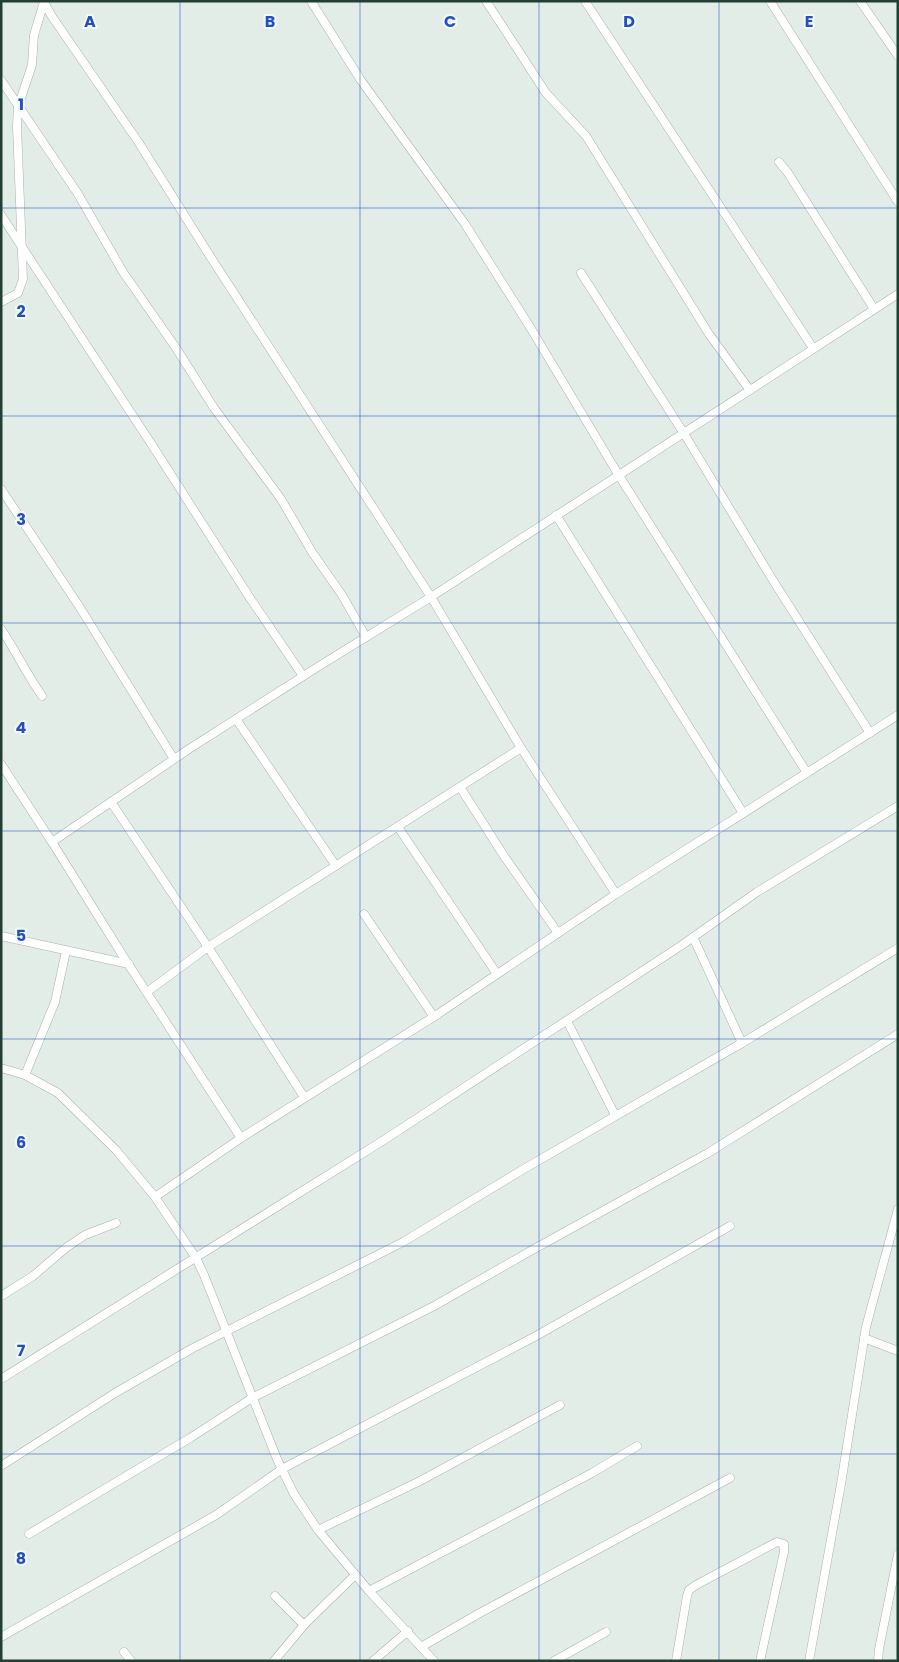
<svg xmlns="http://www.w3.org/2000/svg" width="899" height="1662" viewBox="0 0 899 1662" font-family="Poppins,sans-serif">
  <style>
    .lines { fill: none; stroke-linecap: round; stroke-linejoin: round }
    .minor-casing { stroke: #a5b5ad; stroke-width: 9 }
    .minor { stroke: #fff; stroke-width: 8 }
    .grid { fill: none; stroke: #1d4ed8; stroke-width: 1; stroke-opacity: 0.55 }
    .grid-label { font-size: 16px; text-anchor: middle; font-weight: bold; fill: #1d4ed8; stroke: #f4faf6; stroke-width: 4; stroke-linejoin: round; paint-order: stroke }
  </style>
  <rect width="100%" height="100%" fill="#e3ede7"/>
  <g class="lines">
    <defs>
      <g id="minor">
        <path d="M311,1L360,79L465,224L530,327L618,474L807,773"/>
        <path d="M486,1L546,93L586,136L709,334L749,389"/>
        <path d="M585,1L813,348"/>
        <path d="M770,1L898,202"/>
        <path d="M860,1L898,56"/>
        <path d="M44,2L51,15L139,143L208,253L431,597L521,748L208,947L147,992"/>
        <path d="M1,80L78,194L123,272L176,348L214,408L281,499L312,552L342,595L366,637"/>
        <path d="M779,162L788,173L874,309"/>
        <path d="M1,215L152,445L250,598L303,676"/>
        <path d="M581,273L683,432L774,582L870,733"/>
        <path d="M1,302L18,293L23,279L17,126L18,107L32,65L34,35L44,2"/>
        <path d="M1,489L79,606L174,759"/>
        <path d="M556,515L743,813"/>
        <path d="M1,629C16,651 27,675 42,696"/>
        <path d="M236,719L336,866"/>
        <path d="M521,748L616,894L898,715"/>
        <path d="M1,764L52,842"/>
        <path d="M460,787L504,856L558,933"/>
        <path d="M111,802L208,947L304,1097"/>
        <path d="M398,827L497,974"/>
        <path d="M364,914L434,1017"/>
        <path d="M1,936L129,964"/>
        <path d="M693,937L742,1043L737,1046"/>
        <path d="M567,1021L615,1115"/>
        <path d="M1,1068L25,1075L58,1093L116,1150L155,1197L196,1258L204,1275L277,1459L294,1494L318,1530L369,1591L434,1661"/>
        <path d="M25,1075L55,1002L66,951"/>
        <path d="M241,1138L438,1014L616,894"/>
        <path d="M155,1197L241,1138L123,956L52,842L189,749L316,668L431,597L898,294"/>
        <path d="M1,1296L33,1276L67,1247L85,1235L116,1223"/>
        <path d="M864,1338L898,1351"/>
        <path d="M1,1379L384,1140L682,945L757,892L898,806"/>
        <path d="M1,1466L115,1393L193,1348L403,1242L522,1170L742,1043L898,948"/>
        <path d="M318,1530L420,1481L560,1405"/>
        <path d="M29,1534L190,1438L252,1398L434,1306L534,1249L708,1153L898,1034"/>
        <path d="M369,1591L592,1473L637,1446"/>
        <path d="M275,1596L304,1625"/>
        <path d="M1,1637L216,1515L282,1469L536,1336L730,1226"/>
        <path d="M421,1647L478,1614L730,1478"/>
        <path d="M124,1652L131,1661"/>
        <path d="M274,1661L304,1625L355,1575"/>
        <path d="M373,1661L408,1631"/>
        <path d="M554,1661L606,1632"/>
        <path d="M676,1661L687,1596L689,1590L696,1585L777,1542L784,1544V1552L760,1661"/>
        <path d="M809,1661L841,1484L866,1327L898,1209"/>
        <path d="M878,1661L879,1649L898,1554"/>
      </g>
    </defs>
    <use href="#minor" class="minor-casing"/>
    <use href="#minor" class="minor"/>
  </g>
  <path class="grid" d="M180,1V1661M360,1V1661M539,1V1661M719,1V1661M1,208H898M1,416H898M1,623H898M1,831H898M1,1039H898M1,1246H898M1,1454H898"/>
  <g class="grid-label">
    <text x="90" y="27">A</text>
    <text x="270" y="27">B</text>
    <text x="450" y="27">C</text>
    <text x="629" y="27">D</text>
    <text x="809" y="27">E</text>
    <text x="21" y="110">1</text>
    <text x="21" y="317">2</text>
    <text x="21" y="525">3</text>
    <text x="21" y="733">4</text>
    <text x="21" y="941">5</text>
    <text x="21" y="1148">6</text>
    <text x="21" y="1356">7</text>
    <text x="21" y="1564">8</text>
  </g>
  <rect width="899" height="1662" fill="none" stroke="#223f33" stroke-width="5"/>
</svg>
